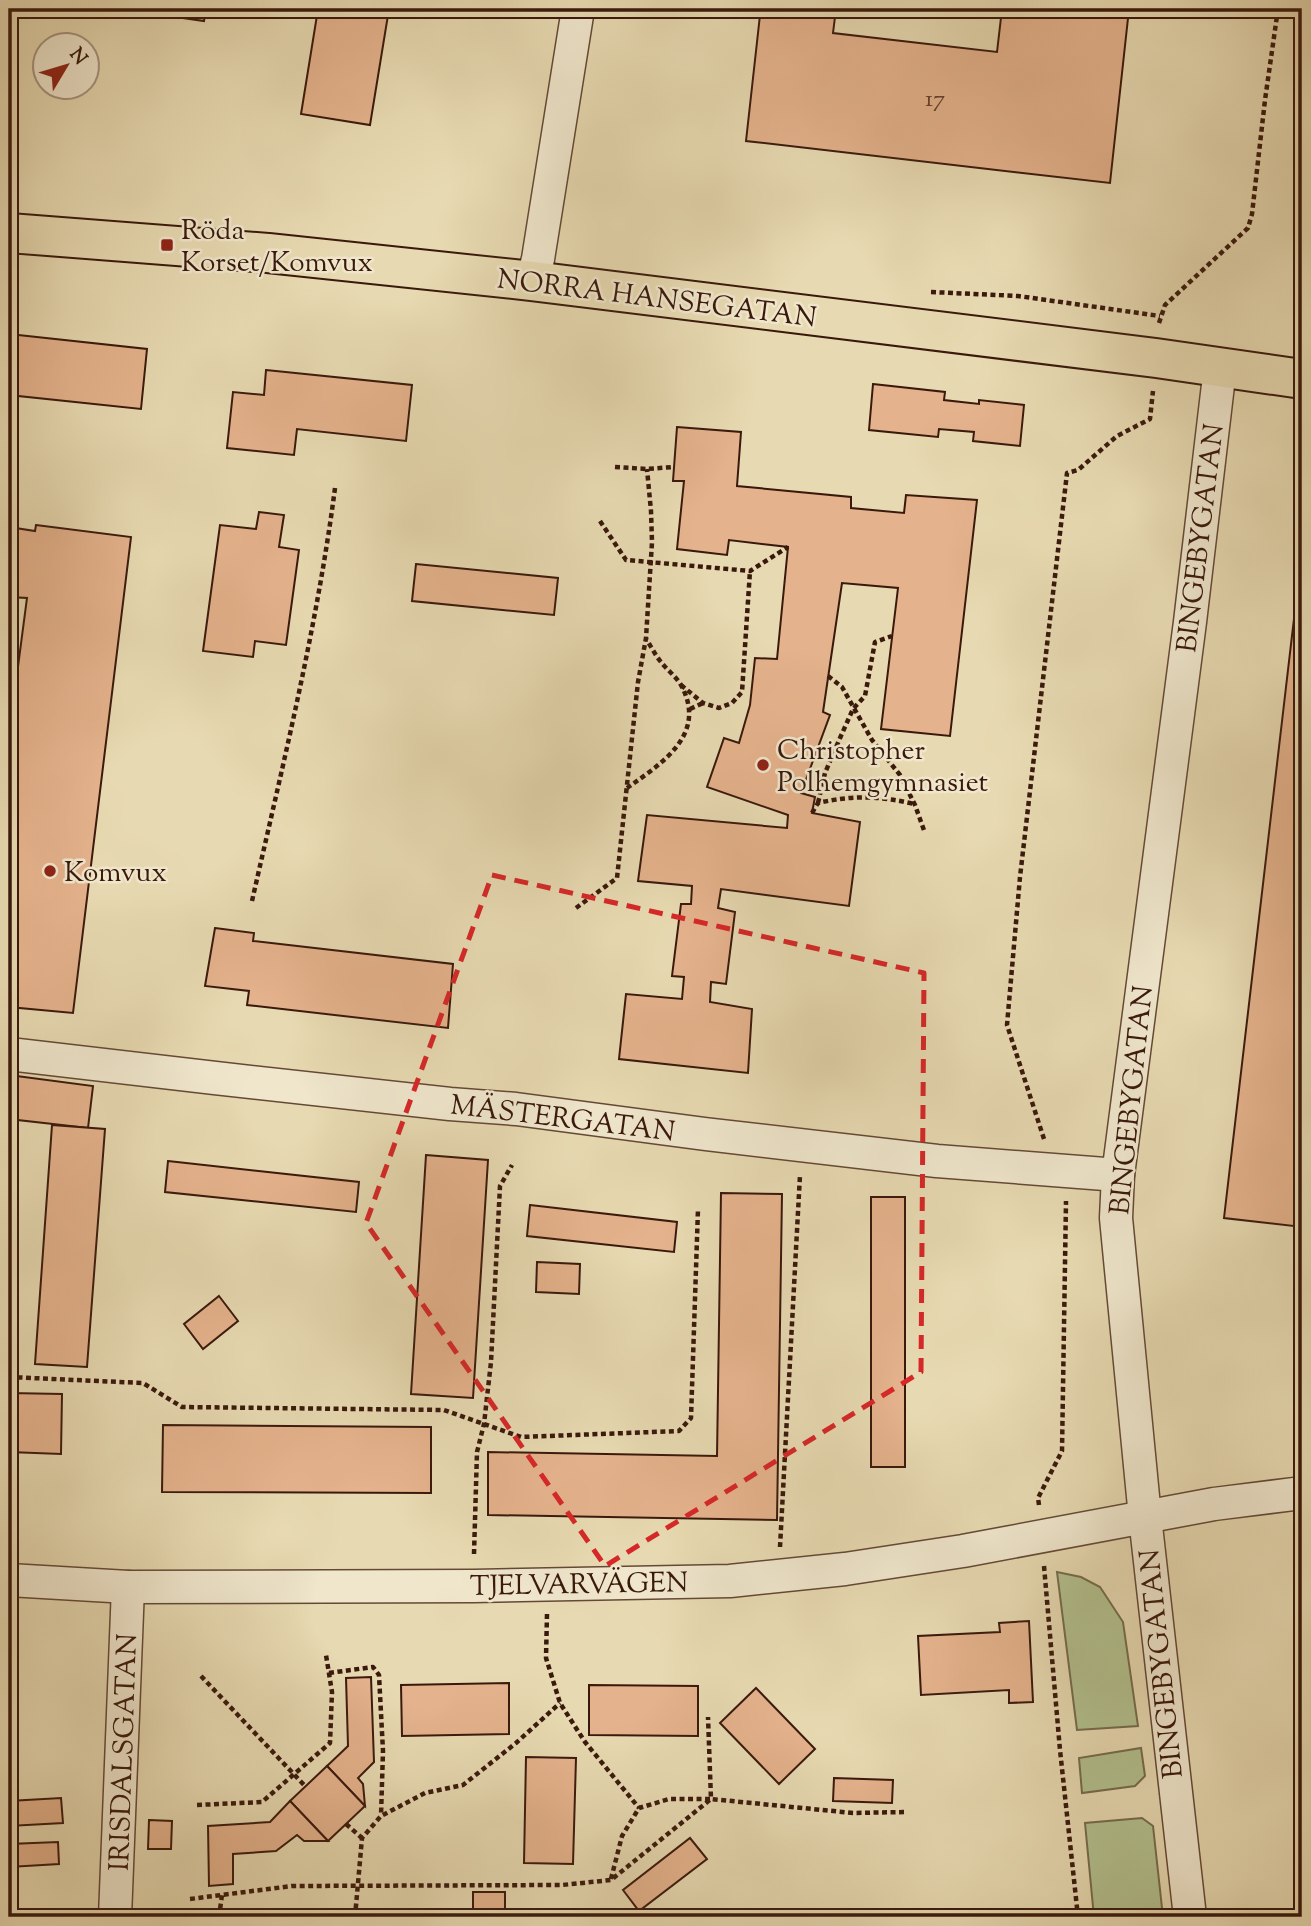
<svg xmlns="http://www.w3.org/2000/svg" width="1311" height="1926" viewBox="0 0 1311 1926" font-family="'Sorts Mill Goudy',serif">
  <style>
    .green { fill: #b2c08e; stroke: #766c4e; stroke-width: 2 }
    .water { fill: #9ab8b5; stroke: #747872; stroke-width: 2 }
    .building { fill: #e4b28c; stroke: #3a190d; stroke-width: 2 }
    .lines { fill: none; stroke-linecap: round; stroke-linejoin: round }
    .minor-casing { stroke: #654936; stroke-width: 35 }
    .major-casing { stroke: #3a190d; stroke-width: 42 }
    .path { stroke: #3a190d; stroke-width: 4.5; stroke-dasharray: 5 3.5; stroke-linecap: butt }
    .minor { stroke: #efe6cc; stroke-width: 32 }
    .major { stroke: #e7d9b1; stroke-width: 38 }
    .marked { fill: none; stroke: #d62828; stroke-width: 5; stroke-dasharray: 14 9; stroke-linejoin: round }
    .poi-dot { fill: #8f2418; stroke: #efe6cc; stroke-width: 2.5 }
    .labels { text-anchor: middle; stroke-width: 5; stroke-linejoin: round; paint-order: stroke }
    .number-label { font-size: 24px; fill: #643f2d }
    .poi-label { font-size: 28px; fill: #3a190d; stroke: #efe6cc; text-anchor: start }
    .street-label { font-size: 28px; fill: #3a190d; stroke: #efe6cc }
  </style>
  <rect width="100%" height="100%" fill="#e7d9b1"/>
  <filter id="stains"><feTurbulence type="fractalNoise" baseFrequency=".00286" numOctaves="4"/><feColorMatrix values="0 0 0 0 .2 0 0 0 0 .09 0 0 0 0 .02 0 0 0 .5 -.17"/></filter>
  <radialGradient id="worn" r=".72"><stop offset=".6" stop-color="#630" stop-opacity="0"/><stop offset="1" stop-color="#630" stop-opacity=".3"/></radialGradient>
  <g class="green">
    <path d="M1057,1572L1081,1577L1100,1587L1123,1622L1138,1726L1077,1730Z"/>
    <path d="M1141,1748L1145,1776L1135,1786L1082,1793L1079,1758Z"/>
    <path d="M1142,1818L1153,1826L1163,1917H1094L1085,1823Z"/>
  </g>
  <path class="water" d="M821,1910V1917H718L725,1911Z"/>
  <g class="building">
    <path d="M121,9H206L204,21Z"/>
    <path d="M318,9H389L370,125L301,114Z"/>
    <path d="M702,9H836L833,33L997,52L1002,9H1129L1110,183L746,141L760,15Z"/>
    <path d="M9,334L147,349L141,409L9,395Z"/>
    <path d="M266,370L412,385L406,441L297,429L294,455L227,448L233,392L264,395Z"/>
    <path d="M873,384L945,392L944,400L979,404V400L1024,405L1020,446L973,441L974,432L939,429L938,437L869,430Z"/>
    <path d="M677,427L741,432L737,486L851,497V508L904,513L906,495L977,500L950,736L881,729L898,588L842,583L823,712L830,715L801,793L815,797L812,813L860,822L849,906L721,889L718,908L735,912L726,984L711,982L710,1002L752,1009L748,1073L619,1059L626,994L682,999L684,977L672,976L681,904H691L692,886L638,881L647,815L787,828L788,815L707,787L724,738L739,743L750,705L755,658L777,659L788,547L729,540L727,555L677,549L684,481H673Z"/>
    <path d="M259,512L284,515L279,547L299,550L286,645L255,641L253,657L203,651L220,525L256,529Z"/>
    <path d="M36,525L131,537L73,1013L9,1007V735L27,598L9,597V527L35,531Z"/>
    <path d="M1302,550V1227L1224,1218Z"/>
    <path d="M416,564L558,578L554,615L412,601Z"/>
    <path d="M215,928L254,933L253,941L453,964L448,1028L247,1005L249,991L205,986Z"/>
    <path d="M9,1075L93,1086L88,1128L9,1119Z"/>
    <path d="M52,1125L105,1129L87,1367L35,1364Z"/>
    <path d="M426,1155L488,1160L473,1398L411,1394Z"/>
    <path d="M168,1161L359,1182L356,1212L165,1192Z"/>
    <path d="M721,1193L782,1194L777,1520L488,1515V1452L717,1456Z"/>
    <rect x="871" y="1197" width="34" height="270"/>
    <path d="M530,1205L677,1222L674,1252L527,1236Z"/>
    <path d="M537,1262L580,1264L579,1294L536,1292Z"/>
    <path d="M219,1296L238,1321L203,1349L184,1324Z"/>
    <path d="M9,1393L62,1394L61,1454L9,1452Z"/>
    <path d="M163,1425L431,1427V1493L162,1492Z"/>
    <path d="M1302,1540V1604L1297,1541Z"/>
    <path d="M1029,1621L1033,1702L1009,1703V1690L921,1695L918,1636L1000,1632L999,1623Z"/>
    <path d="M371,1677L374,1762L358,1778L363,1784L365,1806L327,1766L348,1746L346,1678Z"/>
    <path d="M509,1683V1734L402,1736L401,1685Z"/>
    <path d="M589,1685L698,1686V1736L589,1735Z"/>
    <path d="M756,1688L815,1749L779,1784L720,1723Z"/>
    <path d="M526,1757L576,1758L573,1864L524,1863Z"/>
    <path d="M327,1766L365,1806L328,1841L290,1801Z"/>
    <path d="M834,1778L893,1780L892,1803L833,1801Z"/>
    <path d="M61,1798L63,1823L9,1826V1801Z"/>
    <path d="M290,1801L328,1841H304L297,1835L276,1851L233,1854V1884L209,1886L208,1826L270,1822Z"/>
    <path d="M149,1820L172,1821L171,1849H148Z"/>
    <path d="M690,1838L707,1859L639,1911L623,1890Z"/>
    <path d="M58,1842L59,1864L9,1867V1844Z"/>
    <path d="M473,1892H505V1911H590V1917H362V1911L473,1913Z"/>
  </g>
  <g class="lines">
    <defs>
      <g id="minor">
        <path d="M532,281L538,259L578,9"/>
        <path d="M9,1054L215,1078L450,1104L516,1109L705,1134L937,1161L1118,1175"/>
        <path d="M9,1580L128,1587L474,1586L730,1581L845,1569L963,1551L1214,1504L1302,1493"/>
        <path d="M115,1917L128,1587"/>
        <path d="M1190,1917L1145,1517L1116,1218L1118,1175L1190,622L1220,368"/>
      </g>
      <path id="major" d="M9,233L268,253L532,281L1156,358L1302,379"/>
    </defs>
    <use href="#minor" class="minor-casing"/>
    <use href="#major" class="major-casing"/>
    <g class="path">
      <path d="M931,292L1018,296L1160,316"/>
      <path d="M1159,323L1165,305L1248,228L1252,214L1265,100L1278,9"/>
      <path d="M615,467L647,469L674,467"/>
      <path d="M600,521L626,560L750,571L788,547"/>
      <path d="M828,676L842,687L872,740L900,775L915,805L925,833"/>
      <path d="M681,685L703,703L719,708L732,703L742,692L750,571"/>
      <path d="M690,709L703,703"/>
      <path d="M627,788C661,764 707,735 682,687C677,677 667,670 661,662C655,655 651,646 646,639"/>
      <path d="M818,803L825,773L840,738L853,709L865,696L875,642L892,636"/>
      <path d="M812,813L818,803C852,795 881,796 914,804"/>
      <path d="M252,901C283,764 317,627 335,488"/>
      <path d="M576,908L617,878L638,682L646,638L652,542L651,511L647,469"/>
      <path d="M1044,1139L1007,1025L1020,877L1067,473L1078,470L1117,436L1150,419L1153,391"/>
      <path d="M9,1377L143,1383L182,1407L444,1410L521,1437L679,1431L691,1418L698,1209"/>
      <path d="M1039,1505L1038,1498L1062,1451L1066,1201"/>
      <path d="M780,1547L800,1175"/>
      <path d="M474,1554L477,1452L484,1424L491,1362L500,1186L512,1165"/>
      <path d="M1044,1566L1060,1750L1078,1917"/>
      <path d="M547,1614L546,1658L560,1703L585,1742L639,1808"/>
      <path d="M329,1673L373,1667L379,1675L383,1751L381,1816"/>
      <path d="M201,1676L305,1786"/>
      <path d="M197,1805L262,1802L330,1743L332,1692L326,1655"/>
      <path d="M346,1824L362,1838"/>
      <path d="M611,1879L622,1836L639,1808L669,1799H711L708,1717"/>
      <path d="M190,1899L292,1886L562,1885L611,1880L711,1799L853,1813L906,1812"/>
      <path d="M219,1917L222,1895"/>
      <path d="M355,1917L362,1838L381,1816L425,1793L463,1785L516,1743L560,1703"/>
    </g>
    <use href="#minor" class="minor"/>
    <use href="#major" class="major"/>
  </g>
  <path class="marked" d="M492,875L924,973L921,1372L605,1566L366,1223Z"/>
  <g class="poi-dot">
    <rect x="160" y="238" width="14" height="14" rx="3.5"/>
    <circle cx="763" cy="765" r="7"/>
    <circle cx="50" cy="871" r="7"/>
  </g>
  <g class="labels">
    <g class="number-label">
      <text x="935" y="106">17</text>
    </g>
    <g class="poi-label">
      <text x="181" y="239">Röda<tspan x="181" dy="32">Korset/Komvux</tspan></text>
      <text x="777" y="759">Christopher<tspan x="777" dy="32">Polhemgymnasiet</tspan></text>
      <text x="64" y="881">Komvux</text>
    </g>
    <g class="street-label">
      <text transform="translate(657 297) rotate(7)" y="10">NORRA HANSEGATAN</text>
      <text transform="translate(1199 538) rotate(-83)" y="10">BINGEBYGATAN</text>
      <text transform="translate(1130 1100) rotate(-84)" y="10">BINGEBYGATAN</text>
      <text transform="translate(563 1117) rotate(7)" y="10">MÄSTERGATAN</text>
      <text transform="translate(579 1583) rotate(-1)" y="10">TJELVARVÄGEN</text>
      <text transform="translate(1160 1664) rotate(-96)" y="10">BINGEBYGATAN</text>
      <text transform="translate(122 1752) rotate(-88)" y="10">IRISDALSGATAN</text>
    </g>
  </g>
  <rect width="1311" height="1926" fill="none" stroke="#e7d9b1" stroke-width="35"/>
  <rect x="10" y="10" width="1290" height="1905" fill="none" stroke="#3a190d" stroke-width="3.5"/>
  <rect x="18" y="18" width="1276" height="1891" fill="none" stroke="#3a190d" stroke-width="2"/>
  <g transform="translate(66 66) rotate(52)"><circle r="33" fill="#efe6cc" stroke="#a79480" stroke-width="2"/>
  <path d="M0-5L12 26L0 18L-12 26Z" fill="#8f2418"/>
  <text y="-10" font-size="19" font-weight="bold" text-anchor="middle" fill="#3a190d">N</text>
  </g>
  <rect width="100%" height="100%" filter="url(#stains)"/>
  <rect width="100%" height="100%" fill="url(#worn)"/>
</svg>
